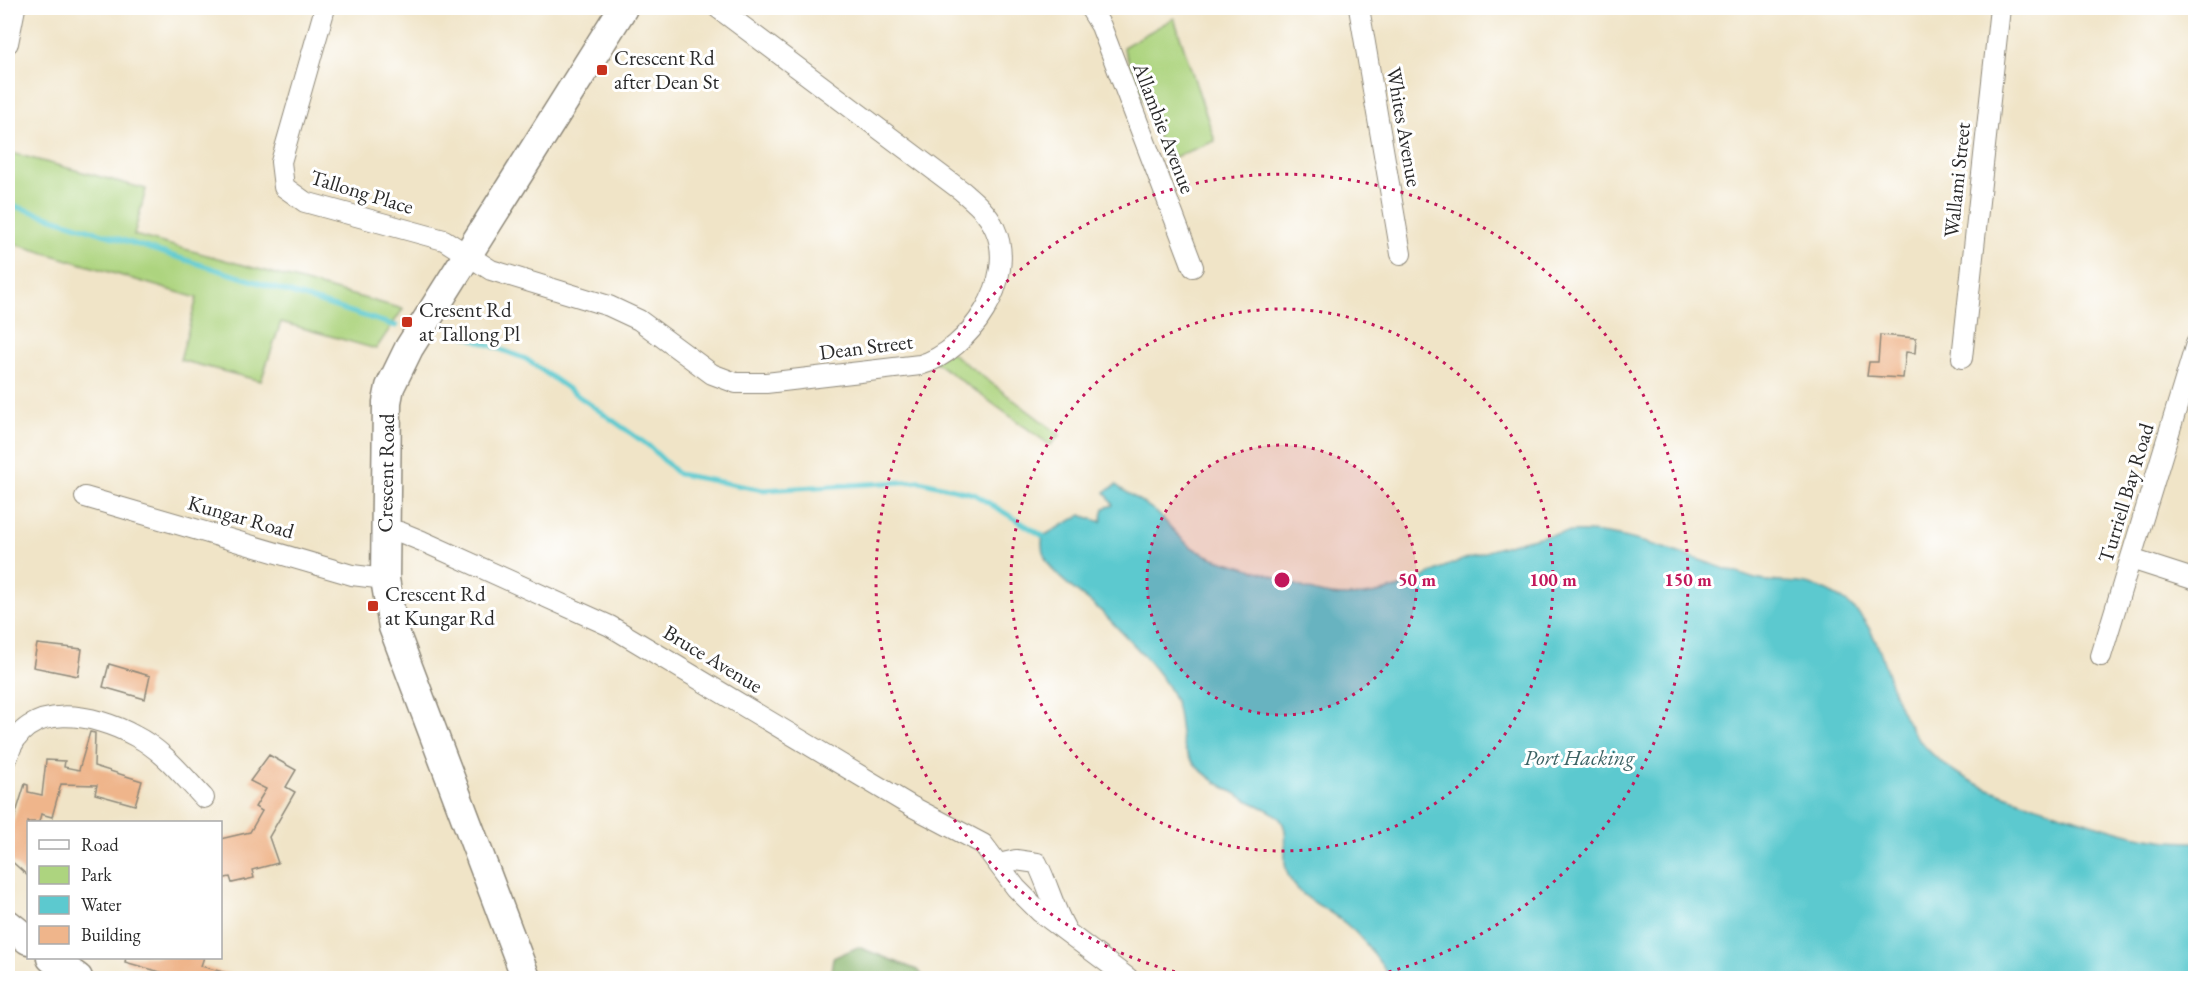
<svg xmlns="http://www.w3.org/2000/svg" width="2203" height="986" viewBox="0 0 2203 986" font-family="'EB Garamond',serif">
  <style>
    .green { fill: #add47f; stroke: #6c8055; stroke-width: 1.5 }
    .forest { fill: #8ab66e; stroke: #5a704c; stroke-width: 1.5 }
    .water { fill: #5cc9cf; stroke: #447a7d; stroke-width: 1.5 }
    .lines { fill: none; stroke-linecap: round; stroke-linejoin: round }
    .stream { stroke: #5cc9cf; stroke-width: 5 }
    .building { fill: #efb58b }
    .street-casing { stroke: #8e8879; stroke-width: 22 }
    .secondary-casing { stroke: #8e8879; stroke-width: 31 }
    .street { stroke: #fff; stroke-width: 20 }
    .secondary { stroke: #fff; stroke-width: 28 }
    .ring { fill: none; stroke: #c2185b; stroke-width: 3; stroke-dasharray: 3 6 }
    .poi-dot { fill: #c8321e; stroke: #fff; stroke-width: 2 }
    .labels { text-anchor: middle; stroke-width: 6; stroke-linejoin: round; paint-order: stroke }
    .poi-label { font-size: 21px; fill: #2b2b2b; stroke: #fff; text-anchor: start }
    .street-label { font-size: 21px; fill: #2b2b2b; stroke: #fff }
    .water-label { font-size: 22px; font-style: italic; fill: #3c6264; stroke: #fff }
    .centre { fill: #c2185b; stroke: #fff; stroke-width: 3 }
    .ring-label { font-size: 18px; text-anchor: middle; font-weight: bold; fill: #c2185b; stroke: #fff; stroke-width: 6; stroke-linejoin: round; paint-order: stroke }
  </style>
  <rect width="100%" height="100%" fill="#fff"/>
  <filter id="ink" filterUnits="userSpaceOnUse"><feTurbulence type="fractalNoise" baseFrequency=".0167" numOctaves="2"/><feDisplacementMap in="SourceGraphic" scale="12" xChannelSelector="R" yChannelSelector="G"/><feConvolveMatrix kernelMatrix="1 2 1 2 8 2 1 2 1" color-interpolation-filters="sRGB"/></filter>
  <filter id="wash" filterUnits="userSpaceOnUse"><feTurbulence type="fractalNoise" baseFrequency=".008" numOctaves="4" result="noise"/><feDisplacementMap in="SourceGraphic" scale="24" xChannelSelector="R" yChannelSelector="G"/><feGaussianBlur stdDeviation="1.35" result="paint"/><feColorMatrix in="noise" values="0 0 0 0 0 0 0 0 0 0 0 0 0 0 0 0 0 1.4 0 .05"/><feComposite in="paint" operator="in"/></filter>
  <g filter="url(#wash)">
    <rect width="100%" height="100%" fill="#f0e4c7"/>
    <g class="green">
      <path d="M1174,18L1215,141L1167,160L1123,47Z"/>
      <path d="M8,152L146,189L134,235L403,309L376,349L281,322L261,381L180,360L197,298L8,242Z"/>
      <path d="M949,351L1060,435L1050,445L934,361Z"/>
    </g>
    <path class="forest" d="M858,947L917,970L925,978H830L833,958Z"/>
    <path class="water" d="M1116,485C1129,495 1145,503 1157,513C1169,524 1179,539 1193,548C1212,560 1236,564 1257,571C1277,576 1296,586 1316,592C1345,600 1380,595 1408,584C1420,580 1431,573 1442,568C1477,553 1537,534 1574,532C1625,529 1705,563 1755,579C1771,584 1792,580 1810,585C1895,609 1874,684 1920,741C1955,784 2007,796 2056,812C2104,827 2145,843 2195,842V978H1391C1376,958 1365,939 1345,923C1327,908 1305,901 1292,882C1276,860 1294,834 1279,818C1272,810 1261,807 1251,802C1230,791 1203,777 1189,757C1178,741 1182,719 1175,701C1164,672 1125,636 1103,613C1083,593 1034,569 1043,536L1081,515L1101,522L1104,508L1113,505L1105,492Z"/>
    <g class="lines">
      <g class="stream">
        <path d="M8,204L396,326"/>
        <path d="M460,334L526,359L649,446L678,474L763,490L920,481L974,494L1043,536"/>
      </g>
    </g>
    <g id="blocks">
      <g class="building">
        <path d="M1880,335L1916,338L1915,353L1906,352L1903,378L1867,376L1869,362H1878Z"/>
        <path d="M37,644L82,649L78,676L33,667Z"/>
        <path d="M109,664L150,676L145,699L103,687Z"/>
        <path d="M90,732L95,733L94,766L142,781L135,805L95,794L97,785L61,784L52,817L41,814L39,822H28V876L8,858V839L25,784L28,785V792L42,795L46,760L65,761L64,767L79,770Z"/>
        <path d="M269,755L296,770L286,787L295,792L269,837L278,863L252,870L254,878L232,883L230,877L220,879V839L250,832L262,811L255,807L266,789L250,781Z"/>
        <path d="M126,957H204L201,966L230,974L229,978H163L164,973L125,962Z"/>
      </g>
    </g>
  </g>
  <g filter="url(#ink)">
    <use href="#blocks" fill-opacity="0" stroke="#8e8879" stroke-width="1.5"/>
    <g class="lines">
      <defs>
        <g id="street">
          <path d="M325,8L281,162L284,187L305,202L444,240L491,270L609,306L639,320L712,374L736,383H766L920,365C969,351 1018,279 995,229C988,213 975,202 962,191L718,8"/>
          <path d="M1090,8L1101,26L1193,267"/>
          <path d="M1359,8L1401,254"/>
          <path d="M8,43L15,8"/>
          <path d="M1962,358L2000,8"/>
          <path d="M85,497L352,575L385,579"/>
          <path d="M384,529L400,532L422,541L610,626L911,806L983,844L1016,888L1040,912L1128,978"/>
          <path d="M2131,559L2196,580"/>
          <path d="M2101,656L2196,344"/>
          <path d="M8,756C25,699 96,714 135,736C163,750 183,776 204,798"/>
          <path d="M999,864L1016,860L1037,863C1048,884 1053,907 1065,928"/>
        </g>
        <g id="secondary">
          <path d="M8,924L28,940"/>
          <path d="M51,958L78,978"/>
          <path d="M526,978L393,627L385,579L387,402L390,387L409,348L623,8"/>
        </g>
      </defs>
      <use href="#street" class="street-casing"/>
      <use href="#secondary" class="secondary-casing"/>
      <use href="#street" class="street"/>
      <use href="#secondary" class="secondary"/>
    </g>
  </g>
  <circle cx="1282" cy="580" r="135" fill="#c2185b" fill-opacity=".12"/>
  <g class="ring">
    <circle cx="1282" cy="580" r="135"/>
    <circle cx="1282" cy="580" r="271"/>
    <path d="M1201 978A406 406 0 1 1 1363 978"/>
  </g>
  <g class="poi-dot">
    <rect x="596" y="64" width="12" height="12" rx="3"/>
    <rect x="401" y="316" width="12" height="12" rx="3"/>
    <rect x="367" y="600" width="12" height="12" rx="3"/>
  </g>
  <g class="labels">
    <g class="poi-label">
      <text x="614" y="65">Crescent Rd<tspan x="614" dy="24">after Dean St</tspan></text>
      <text x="419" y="317">Cresent Rd<tspan x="419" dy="24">at Tallong Pl</tspan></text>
      <text x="385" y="601">Crescent Rd<tspan x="385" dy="24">at Kungar Rd</tspan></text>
    </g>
    <g class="street-label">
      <text transform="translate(1404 127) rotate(80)" y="7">Whites Avenue</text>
      <text transform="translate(1164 128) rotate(69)" y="7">Allambie Avenue</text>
      <text transform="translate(1957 180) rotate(-84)" y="7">Wallami Street</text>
      <text transform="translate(362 192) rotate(17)" y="7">Tallong Place</text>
      <text transform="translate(866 347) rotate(-7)" y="7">Dean Street</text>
      <text transform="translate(386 473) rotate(-89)" y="7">Crescent Road</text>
      <text transform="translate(2126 493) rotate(-73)" y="7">Turriell Bay Road</text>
      <text transform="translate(241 517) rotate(16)" y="7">Kungar Road</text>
      <text transform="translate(713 659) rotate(31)" y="7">Bruce Avenue</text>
    </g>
    <g class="water-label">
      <text x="1579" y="765">Port Hacking</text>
    </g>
  </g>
  <circle cx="1282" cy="580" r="9" class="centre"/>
  <g class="ring-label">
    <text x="1417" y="586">50 m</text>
    <text x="1553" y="586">100 m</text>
    <text x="1688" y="586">150 m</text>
  </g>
  <rect width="2203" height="986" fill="none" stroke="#fff" stroke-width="30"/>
  <rect x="27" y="821" width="195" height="138" fill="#ffffff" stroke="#aaaaaa" stroke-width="1.5"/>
  <rect x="39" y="840" width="30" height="9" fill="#ffffff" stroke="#aaaaaa" stroke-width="1.5"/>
  <text x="81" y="851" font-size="18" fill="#2b2b2b">Road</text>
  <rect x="39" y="866" width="30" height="18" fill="#add47f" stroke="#aaaaaa" stroke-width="1.5"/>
  <text x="81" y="881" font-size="18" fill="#2b2b2b">Park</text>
  <rect x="39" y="896" width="30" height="18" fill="#5cc9cf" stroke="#aaaaaa" stroke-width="1.5"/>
  <text x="81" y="911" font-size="18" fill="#2b2b2b">Water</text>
  <rect x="39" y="926" width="30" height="18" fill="#efb58b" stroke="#aaaaaa" stroke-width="1.5"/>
  <text x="81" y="941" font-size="18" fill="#2b2b2b">Building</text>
</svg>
